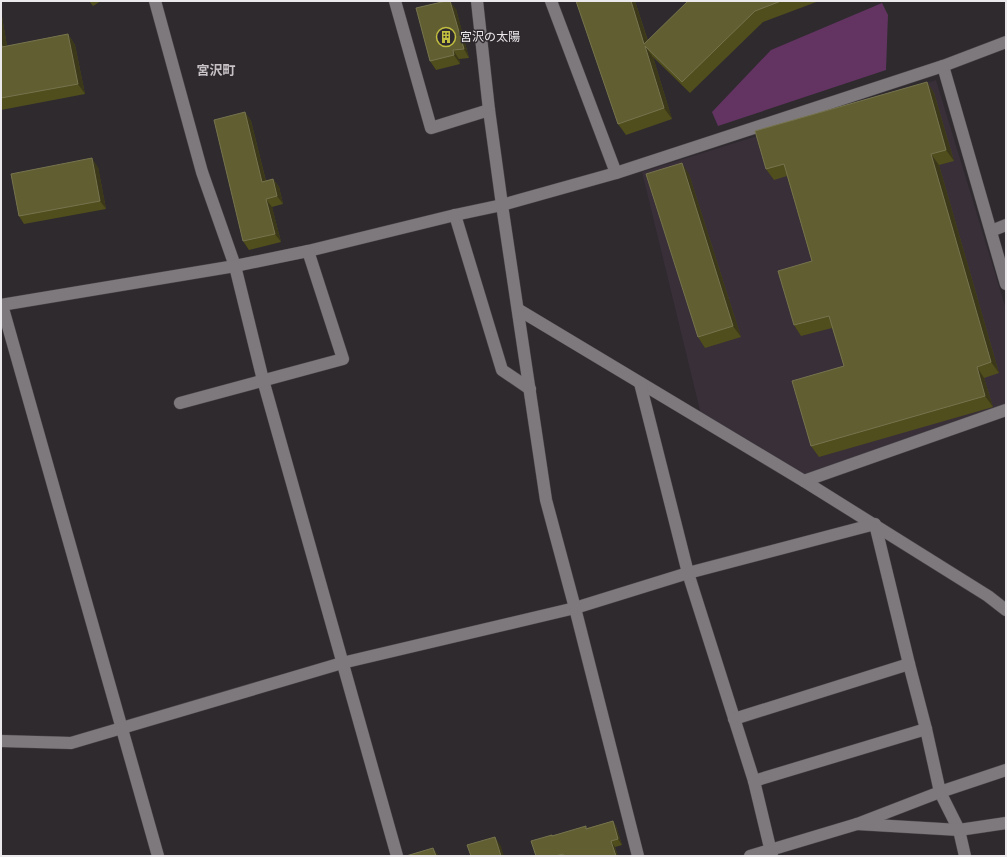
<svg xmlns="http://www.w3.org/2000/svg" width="1007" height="857" viewBox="0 0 1007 857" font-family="Manrope,'Noto Sans JP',sans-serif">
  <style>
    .built { fill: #382f38 }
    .green { fill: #633462 }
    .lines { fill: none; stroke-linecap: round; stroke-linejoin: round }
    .minor-casing { stroke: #494649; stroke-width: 13 }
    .tertiary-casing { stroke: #494649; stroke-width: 13 }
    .minor { stroke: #7e797d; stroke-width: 12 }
    .tertiary { stroke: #7e797d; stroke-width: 12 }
    .wall { fill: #504e1c }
    .shaded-wall { fill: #3b381a }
    .building { fill: #615e32; stroke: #76744f }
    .labels { text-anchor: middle; stroke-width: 3; stroke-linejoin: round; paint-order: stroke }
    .poi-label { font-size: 12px; fill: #ece9ec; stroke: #2e2a2e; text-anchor: start }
    .neighbourhood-label { font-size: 13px; font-weight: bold; fill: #c8c2c7; stroke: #2e2a2e }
  </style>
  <rect width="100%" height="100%" fill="#2e2a2e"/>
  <path class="built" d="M936,80L1006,309V407L790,480L704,427L642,172Z"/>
  <path class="green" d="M882,3L888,15L886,70L718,126L712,112L771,50Z"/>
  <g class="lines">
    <defs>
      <g id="minor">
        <path d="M155,1L202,172L235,266L263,380L397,856"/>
        <path d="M395,1L431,128L489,110"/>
        <path d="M551,1L616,173"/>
        <path d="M943,66L1006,284"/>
        <path d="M455,215L502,370L530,389"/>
        <path d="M991,231L1006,225"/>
        <path d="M1,305L235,266L308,251L455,215L502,205L616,173L943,66L1006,42"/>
        <path d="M2,305L158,856"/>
        <path d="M519,310L804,481L988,596L1006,610"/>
        <path d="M640,383L688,573L754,781L772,856"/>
        <path d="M180,403L343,359L308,251"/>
        <path d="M804,481L1006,410"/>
        <path d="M734,719L909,664"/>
        <path d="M1,741L71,743L342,663L575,608L688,573L875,524L909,664L926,729L940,792L959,830L965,856"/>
        <path d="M754,781L926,729"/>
        <path d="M857,824L959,830L1006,823"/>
      </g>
      <g id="tertiary">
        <path d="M477,1L489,110L502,205L546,500L575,608L638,856"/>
        <path d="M750,856L857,824L940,792L1006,770"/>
      </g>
    </defs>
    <use href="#minor" class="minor-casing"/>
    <use href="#tertiary" class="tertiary-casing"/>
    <use href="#minor" class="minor"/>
    <use href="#tertiary" class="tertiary"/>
  </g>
  <g class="wall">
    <path d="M89,1H101L93,6Z"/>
    <path d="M576,1H635L648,41L688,1H819L763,22L690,93L653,57L672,119L626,135L618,124Z"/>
    <path d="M456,9L469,58L459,59L460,64L436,70L430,61Z"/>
    <path d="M1,11L7,46L68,34L75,45L85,94L1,110Z"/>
    <path d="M927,82L934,93L954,161L939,165L999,373L984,378L993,407L819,457L811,446L844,366L832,328L801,336L794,325L812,261L787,176L774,180L766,169Z"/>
    <path d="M245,112L251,121L266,181L273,179L279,187L283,204L272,207L281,242L249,250L243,241Z"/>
    <path d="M98,167L106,209L24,224L19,216Z"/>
    <path d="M689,174L741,337L705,348L698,337Z"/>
    <path d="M613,821L616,826L622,845L615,847L618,856H536L552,835L553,836L587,828Z"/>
  </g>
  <g class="shaded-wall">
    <path d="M450,1L456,9L469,58L464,49Z"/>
    <path d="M631,1H635L651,52L644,44Z"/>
    <path d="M1,11L9,57L2,47L1,41Z"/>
    <path d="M68,34L75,45L85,94L78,84Z"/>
    <path d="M645,46L653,57L672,119L664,108Z"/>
    <path d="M453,50L459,59L460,64L454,55Z"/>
    <path d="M927,82L934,93L954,161L946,150Z"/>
    <path d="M245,112L251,121L268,190L262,182Z"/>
    <path d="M931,154L939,165L999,373L991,362Z"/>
    <path d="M92,158L98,167L106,209L100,201Z"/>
    <path d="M682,163L689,174L741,337L733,326Z"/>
    <path d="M273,179L279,187L283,204L277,196Z"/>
    <path d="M266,199L272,207L281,242L275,234Z"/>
    <path d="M977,367L984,378L993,407L985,396Z"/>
    <path d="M613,821L616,826L622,845L618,839Z"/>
    <path d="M495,837L501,846L504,856H501Z"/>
    <path d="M611,841L615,847L618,856H616Z"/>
    <path d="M433,848L439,856H436Z"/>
  </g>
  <g class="building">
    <path d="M446,1H450L464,49L453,50L454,55L430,61L416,8Z"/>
    <path d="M576,1H631L644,44L688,1H781L755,11L682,82L645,46L664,108L618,124Z"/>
    <path d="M68,34L78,84L1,98V41L2,47Z"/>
    <path d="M927,82L946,150L931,154L991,362L977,367L985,396L811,446L792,381L844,366L829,316L794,325L778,271L812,261L784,164L766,169L755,131Z"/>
    <path d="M245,112L262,182L273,179L277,196L266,199L275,234L243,241L214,120Z"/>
    <path d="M92,158L100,201L19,216L11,174Z"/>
    <path d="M682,163L733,326L698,337L646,174Z"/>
    <path d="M613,821L618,839L611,841L616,856H564L563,854L555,856H536L531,841L552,835V836L586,826V829Z"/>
    <path d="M495,837L501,856H471L467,845Z"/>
    <path d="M433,848L436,856H406Z"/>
  </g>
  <defs>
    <symbol id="building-ring" viewBox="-11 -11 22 22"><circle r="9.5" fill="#2e2a2e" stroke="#c1be40" stroke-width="1.5"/><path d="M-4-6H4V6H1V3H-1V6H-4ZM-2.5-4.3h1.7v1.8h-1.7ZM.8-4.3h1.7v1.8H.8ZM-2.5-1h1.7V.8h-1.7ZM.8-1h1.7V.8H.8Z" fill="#c1be40"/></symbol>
  </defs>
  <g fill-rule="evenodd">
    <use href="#building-ring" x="435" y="26" width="22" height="22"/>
  </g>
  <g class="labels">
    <g class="poi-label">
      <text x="460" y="41">宮沢の太陽</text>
    </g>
    <g class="neighbourhood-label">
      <text x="216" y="75">宮沢町</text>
    </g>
  </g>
  <rect width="1007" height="857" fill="none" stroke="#ece9ec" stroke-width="4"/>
</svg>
